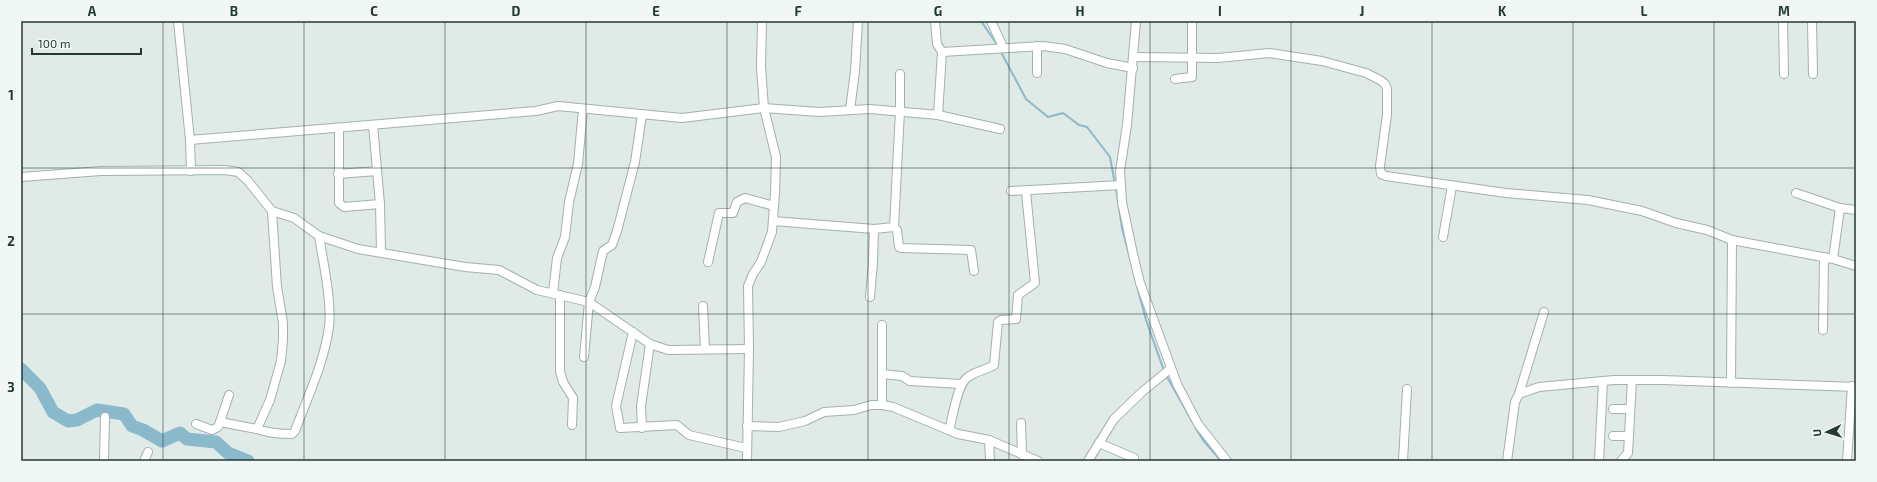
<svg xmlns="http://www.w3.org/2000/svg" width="1877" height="482" viewBox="0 0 1877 482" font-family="'Exo 2',sans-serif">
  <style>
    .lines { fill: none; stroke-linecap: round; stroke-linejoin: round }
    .stream { stroke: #8bb9cc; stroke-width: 2 }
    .river { stroke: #8bb9cc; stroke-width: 13 }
    .minor-casing { stroke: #a3b1ae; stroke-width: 10 }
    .minor { stroke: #fff; stroke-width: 8 }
    .grid { fill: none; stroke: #223936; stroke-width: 1; stroke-opacity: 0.55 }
    .neatline { fill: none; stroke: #223936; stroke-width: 1.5 }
    .grid-label { font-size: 13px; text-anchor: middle; font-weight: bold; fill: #223936 }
  </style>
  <rect width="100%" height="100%" fill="#e0eae7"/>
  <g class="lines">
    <g class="stream">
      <path d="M981,21L998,46"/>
      <path d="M1001,52L1026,99L1048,117L1063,113L1079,125L1087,127L1110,157L1115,184"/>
      <path d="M1116,188L1122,228L1131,262"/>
      <path d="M1137,286L1146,320L1164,371"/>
      <path d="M1166,375L1193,423"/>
      <path d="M1195,427L1203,440L1221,461"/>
    </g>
    <path class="river" d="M21,369L40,388L53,412L68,421L77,420L97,410L124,414L132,426L143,430L162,441L180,433L187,439L216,442L228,453L248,461"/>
    <defs>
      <g id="minor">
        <path d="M178,21L190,140L191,171"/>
        <path d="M935,21L937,44L942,52L1043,46L1065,49L1107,63L1133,68"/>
        <path d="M991,21L1003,47"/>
        <path d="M1136,21L1127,125L1120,171L1122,202L1133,254L1140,283L1177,384L1198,424L1227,461"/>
        <path d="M1783,21L1784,74"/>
        <path d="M1812,21L1813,74"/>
        <path d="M1134,57L1218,58L1269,53L1322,61L1366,73L1380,80L1385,84L1387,89V115L1380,166L1381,174L1386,176L1506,193L1588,200L1642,211L1676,223L1707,230L1732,240L1833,259L1856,266"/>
        <path d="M1037,73V46"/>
        <path d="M1175,79L1192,77V21"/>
        <path d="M850,110L855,71L858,21"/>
        <path d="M938,115L942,52"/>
        <path d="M373,125L380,204L381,252"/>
        <path d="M339,128V203L344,207L380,204"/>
        <path d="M190,140L536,111L558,106L682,118L764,108L819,112L870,109L938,115L1000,129"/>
        <path d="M338,174L377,171"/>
        <path d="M21,177L101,171L225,170L238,172L248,181L272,211L294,218L319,236L358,249L465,267L499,270L537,290L589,302L650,344L668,350L749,349"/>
        <path d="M1011,191L1121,185"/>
        <path d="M1796,193L1840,208L1833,259"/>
        <path d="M1840,208L1856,210"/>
        <path d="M773,221L874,229L894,227L900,111V74"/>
        <path d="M894,227L897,230L899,247L901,248L971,250L974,271"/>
        <path d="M1443,237L1452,186"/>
        <path d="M708,262L719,213H733L737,202L745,198L774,206"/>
        <path d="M553,293L557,258L565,237L569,202L578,164L583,109"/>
        <path d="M560,295V371L563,382L573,398L572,425"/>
        <path d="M870,297L873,262L874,229"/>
        <path d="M703,306L705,349"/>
        <path d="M1823,330L1824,257"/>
        <path d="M633,332L616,406L620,428L677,425L689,435L746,448"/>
        <path d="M584,357L589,302L595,287L603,251L612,245L617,231L635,162L642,115"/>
        <path d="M882,374L902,376L910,381L961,384"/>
        <path d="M1731,383L1732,240"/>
        <path d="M1519,394L1544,312"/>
        <path d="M882,405V325"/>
        <path d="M1613,409H1630"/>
        <path d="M220,422L229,395"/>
        <path d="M1021,423L1022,455"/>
        <path d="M196,424L212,430L218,427L220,422L257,429L270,400L281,361L283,340V323L277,287L272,211"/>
        <path d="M747,426L779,427L805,421L824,412L854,410L871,405H882L893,407L958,434L989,440L1038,461"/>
        <path d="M642,428L641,406L650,344"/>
        <path d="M257,429C268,433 280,434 292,434L295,431C308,396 324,363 329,327C332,302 323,261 319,236"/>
        <path d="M949,430C953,417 957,384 968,377C976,371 986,370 994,365L998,322L1001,320L1016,319L1018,295L1035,283L1026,192"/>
        <path d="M1613,436H1629"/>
        <path d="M989,440L990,461"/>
        <path d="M1099,443L1134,458"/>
        <path d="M104,461L105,417"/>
        <path d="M144,461L148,452"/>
        <path d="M747,461L749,349L748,286L753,274L761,262L772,232L775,193L776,157L764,108L761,67L762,21"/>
        <path d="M1088,461L1114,419L1142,392L1170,369"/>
        <path d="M1403,461L1407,389"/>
        <path d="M1507,461L1515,402L1519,394L1539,387L1614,380H1662L1856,387"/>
        <path d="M1599,461L1603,381"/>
        <path d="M1621,461L1628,453L1632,380"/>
        <path d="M1847,461L1852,386"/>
      </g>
    </defs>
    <use href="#minor" class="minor-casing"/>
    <use href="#minor" class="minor"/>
  </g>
  <path class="grid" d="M163,21V461M304,21V461M445,21V461M586,21V461M727,21V461M868,21V461M1009,21V461M1150,21V461M1291,21V461M1432,21V461M1573,21V461M1714,21V461M21,168H1856M21,314H1856"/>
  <rect width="1877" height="482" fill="none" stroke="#f0f7f4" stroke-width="44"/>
  <g transform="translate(1827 432) rotate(266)" stroke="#f0f7f4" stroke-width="3" paint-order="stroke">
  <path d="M0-3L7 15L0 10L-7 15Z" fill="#223936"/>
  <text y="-6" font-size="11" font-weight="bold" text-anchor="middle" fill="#223936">U</text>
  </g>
  <path d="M32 48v6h109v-6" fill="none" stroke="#223936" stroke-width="2"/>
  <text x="38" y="48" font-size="12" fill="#223936" stroke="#f0f7f4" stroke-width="3" paint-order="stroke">100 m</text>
  <rect x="22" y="22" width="1833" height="438" class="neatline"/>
  <g class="grid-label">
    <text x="92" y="16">A</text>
    <text x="234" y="16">B</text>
    <text x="374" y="16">C</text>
    <text x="516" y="16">D</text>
    <text x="656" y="16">E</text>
    <text x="798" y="16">F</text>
    <text x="938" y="16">G</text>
    <text x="1080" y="16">H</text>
    <text x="1220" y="16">I</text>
    <text x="1362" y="16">J</text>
    <text x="1502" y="16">K</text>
    <text x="1644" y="16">L</text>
    <text x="1784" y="16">M</text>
    <text x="11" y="100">1</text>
    <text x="11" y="246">2</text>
    <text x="11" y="392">3</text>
  </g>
</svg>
